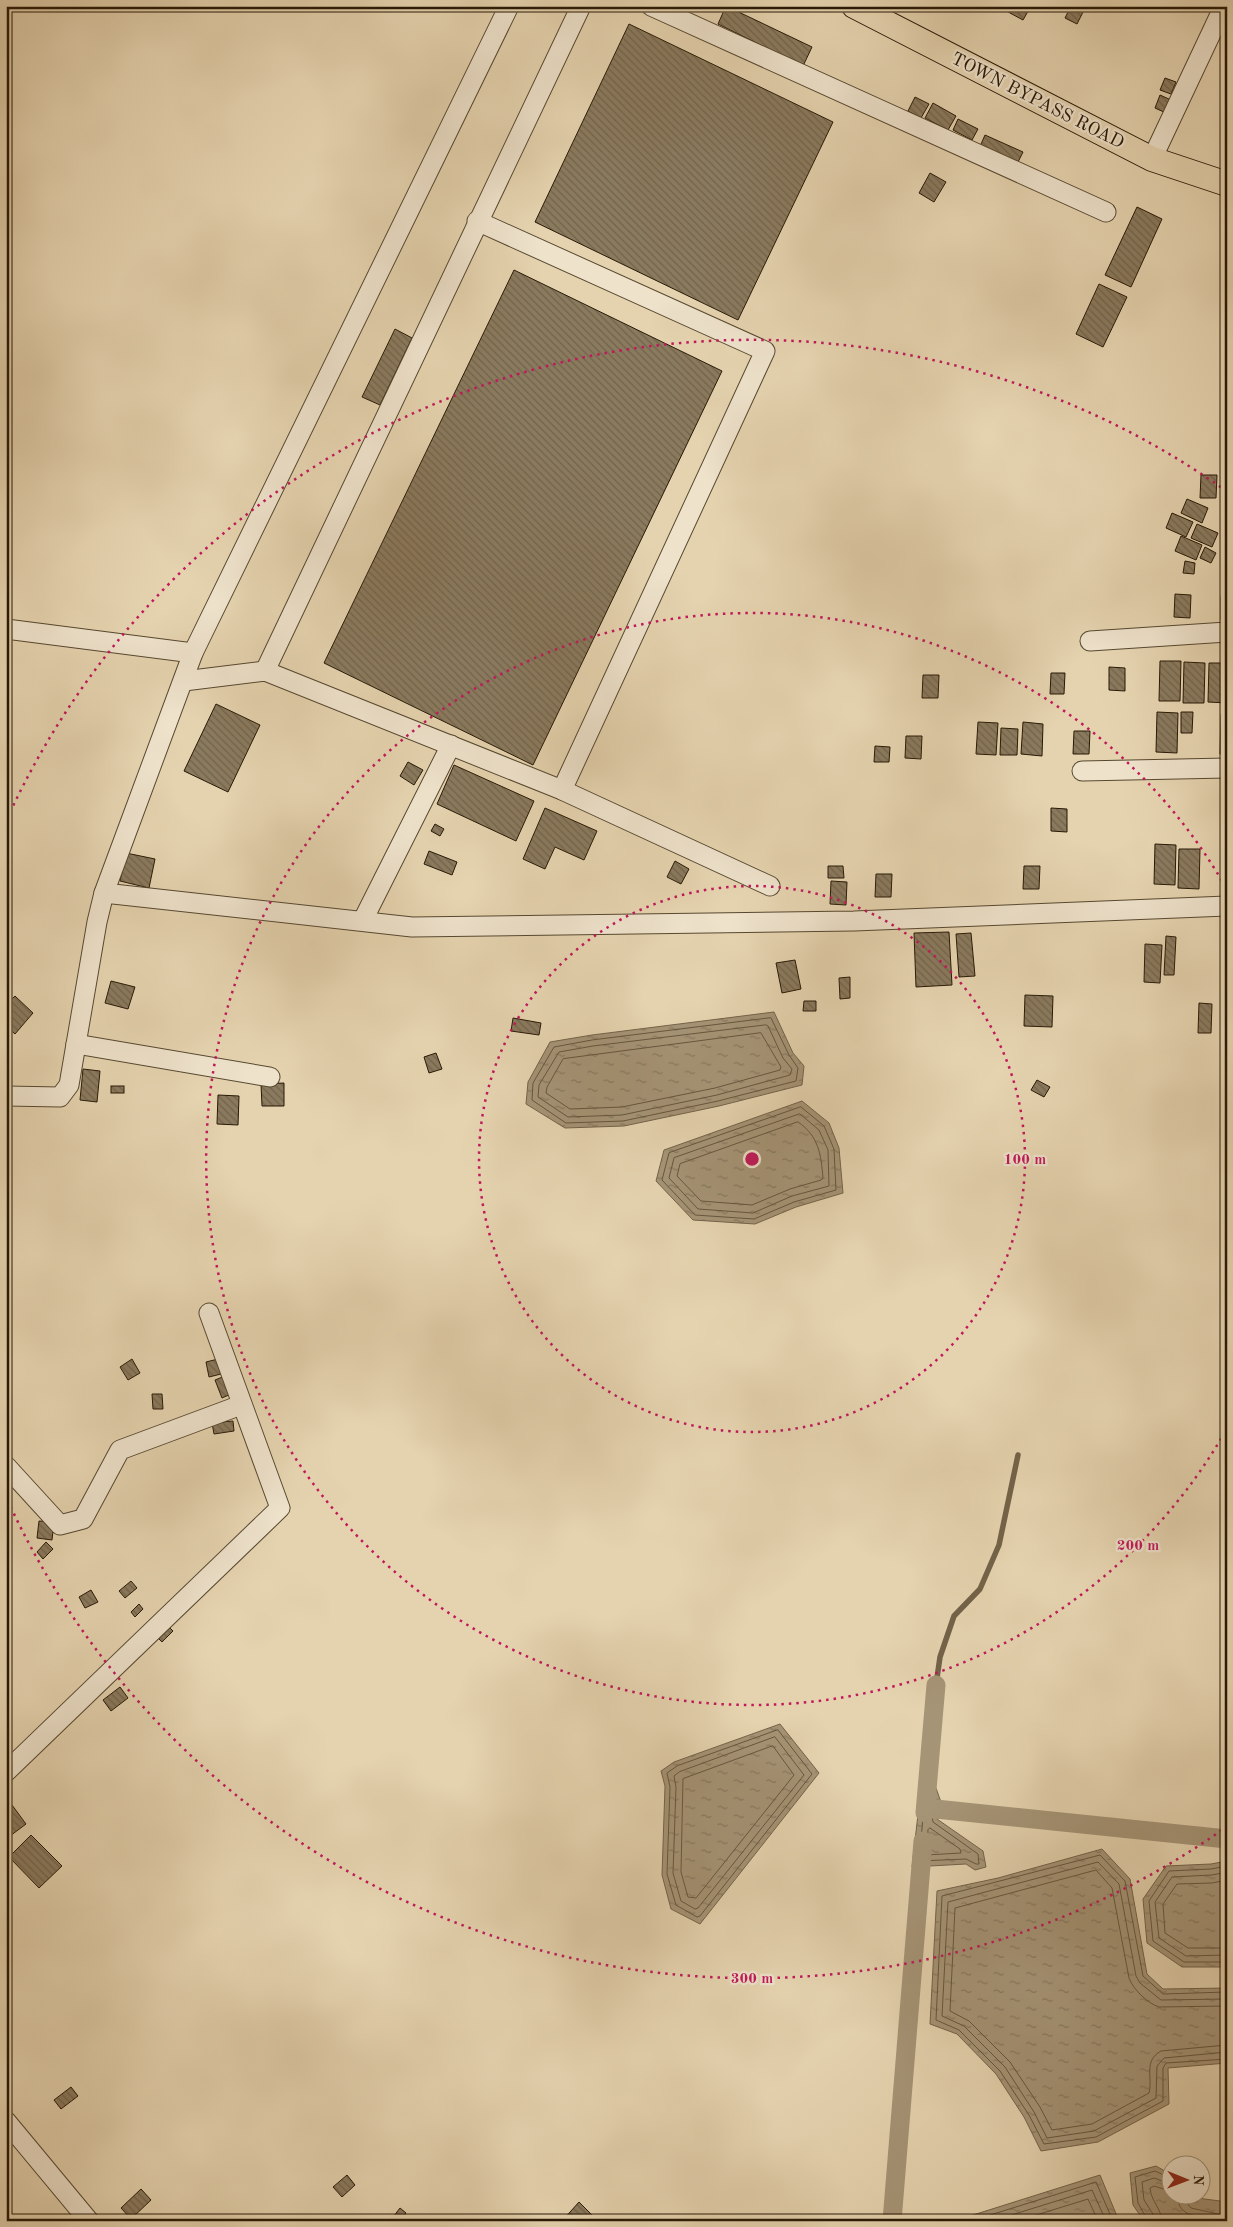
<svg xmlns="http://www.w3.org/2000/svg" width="1233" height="2227" viewBox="0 0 1233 2227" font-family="'Old Standard TT',serif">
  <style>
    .water { fill: url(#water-ripples); stroke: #736349 }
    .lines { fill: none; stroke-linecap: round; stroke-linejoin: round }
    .shore { stroke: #66563e; stroke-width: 1 }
    .stream { stroke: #736349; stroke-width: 5.5 }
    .canal { stroke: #a59476; stroke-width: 19 }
    .building { fill: url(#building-back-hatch); stroke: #281906 }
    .minor-casing { stroke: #574830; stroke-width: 21 }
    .major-casing { stroke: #281906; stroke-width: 26 }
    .minor { stroke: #eee2cb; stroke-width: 19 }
    .major { stroke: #e5d3af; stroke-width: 24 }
    .ring { fill: none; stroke: #c2185b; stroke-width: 2.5; stroke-dasharray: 2.5 5 }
    .labels { text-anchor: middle; stroke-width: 4.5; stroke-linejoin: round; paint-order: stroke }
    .street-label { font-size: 18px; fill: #281906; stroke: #eee2cb }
    .centre { fill: #c2185b; stroke: #eee2cb; stroke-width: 2.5 }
    .ring-label { font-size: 15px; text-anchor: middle; font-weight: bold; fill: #c2185b; stroke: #eee2cb; stroke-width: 4.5; stroke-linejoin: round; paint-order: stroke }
  </style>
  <defs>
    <pattern id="water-ripples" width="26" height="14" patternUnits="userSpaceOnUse" patternTransform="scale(1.25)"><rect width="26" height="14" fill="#a59476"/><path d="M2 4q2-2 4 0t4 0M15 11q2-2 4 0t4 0" fill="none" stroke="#86785f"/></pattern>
    <pattern id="building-back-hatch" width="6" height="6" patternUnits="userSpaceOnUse" patternTransform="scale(1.25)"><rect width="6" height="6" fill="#8a7a5e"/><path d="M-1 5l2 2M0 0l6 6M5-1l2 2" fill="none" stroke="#71634c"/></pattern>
  </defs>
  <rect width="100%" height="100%" fill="#e5d3af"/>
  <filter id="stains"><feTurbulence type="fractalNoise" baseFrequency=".004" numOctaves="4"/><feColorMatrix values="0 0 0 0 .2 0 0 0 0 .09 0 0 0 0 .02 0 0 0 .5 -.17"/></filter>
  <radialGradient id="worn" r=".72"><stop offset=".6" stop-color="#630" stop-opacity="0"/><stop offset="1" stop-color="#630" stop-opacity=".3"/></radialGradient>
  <g class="water">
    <path d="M774,1012L793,1053L804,1066L802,1085L719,1106L624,1126L565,1128L526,1104L528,1082L550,1042L592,1035Z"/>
    <path d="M802,1101L829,1123L839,1148L843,1193L796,1207L755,1224L693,1220L656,1181L664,1150Z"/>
    <path d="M780,1724L819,1773L700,1924L671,1909L662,1875L665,1786L661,1771L674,1762Z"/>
    <path d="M921,1788H936L942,1805L937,1819L983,1851L986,1867L975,1870L966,1864L912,1867Z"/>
    <path d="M1102,1849L1130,1879L1147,1974L1163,1989L1227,1988V2063L1168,2068L1169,2104L1098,2142L1041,2151L1024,2117L996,2074L957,2034L930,2024L937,1891L998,1878Z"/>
    <path d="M1227,1861V1967H1182L1147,1943L1143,1899L1166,1866L1211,1864Z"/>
    <path d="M1156,2166L1170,2174V2194L1194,2195L1197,2198L1220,2201L1227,2206V2221H1144L1133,2205L1130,2173Z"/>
    <path d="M1100,2175L1119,2221H954Z"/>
  </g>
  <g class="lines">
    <g class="shore">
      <path d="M771,1018L789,1055L798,1068L796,1081L718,1101L623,1121L566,1123L532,1100L533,1083L554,1047L592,1040Z"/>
      <path d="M766,1025L768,1026L783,1058L792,1069L790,1075L717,1095L622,1115L568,1117L538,1097L539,1085L559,1052L593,1046Z"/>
      <path d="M761,1033L781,1067L780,1070L715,1088L622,1107L570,1109L546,1093L547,1087L563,1059Z"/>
      <path d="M801,1107L824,1126L834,1149L836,1190L794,1202L754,1219L695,1215L662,1180L669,1153Z"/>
      <path d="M800,1114L819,1130L828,1150L829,1186L792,1196L753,1213L698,1209L669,1178L674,1158Z"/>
      <path d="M798,1122C819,1136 821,1155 823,1178L821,1180L790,1189L752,1205L701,1201L677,1176L680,1164Z"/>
      <path d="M778,1730L812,1774L700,1916L697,1917L676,1905L667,1874L670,1787L667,1773L677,1766Z"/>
      <path d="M775,1737L804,1775L698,1908L695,1909L681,1901L673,1873L676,1787L674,1776L679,1772Z"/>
      <path d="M773,1746L794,1775L696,1898L688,1897L681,1872L683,1779Z"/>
      <path d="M927,1793L933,1794C939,1810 930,1810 933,1822L978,1854L979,1864H976L966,1859L919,1861L925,1795Z"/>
      <path d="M930,1828L960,1849L961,1853L926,1855L928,1830Z"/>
      <path d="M1227,1866L1211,1869L1169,1871L1149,1901L1153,1941L1184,1962H1227"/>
      <path d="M1227,1872L1212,1875L1172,1877L1155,1902L1159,1938L1186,1956L1227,1955"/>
      <path d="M1227,1880L1212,1883L1177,1884L1163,1904L1165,1933L1188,1948H1227"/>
      <path d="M1227,1992L1163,1994L1143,1976L1125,1881L1100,1855L942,1896L936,2020L959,2030L1000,2071L1029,2115L1044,2144L1096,2137L1163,2101V2068L1166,2063L1227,2059"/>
      <path d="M1227,1999L1161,2000L1140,1983L1136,1976L1119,1884L1098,1862L948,1902L942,2016L964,2026L1005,2067L1034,2112L1047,2138L1094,2131L1156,2098L1157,2066L1164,2058L1227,2052"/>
      <path d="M1227,2006L1159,2007C1147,2003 1133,1989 1129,1978L1112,1888L1096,1870L955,1908L950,2011L969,2021L1010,2062L1040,2107L1052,2130L1092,2124L1149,2093C1153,2078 1143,2061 1161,2051L1227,2045"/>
      <path d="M1177,2194C1178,2220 1199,2214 1215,2221"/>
      <path d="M1184,2194L1186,2202L1191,2208L1227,2216"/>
      <path d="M971,2221L1096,2182L1113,2221"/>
      <path d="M992,2221L1092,2190L1106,2221"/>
      <path d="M1017,2221L1088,2199L1098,2221"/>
      <path d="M1148,2221L1138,2203L1135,2177L1155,2171L1170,2178"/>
      <path d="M1154,2221L1153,2214L1144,2200L1142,2182L1154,2178L1170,2184"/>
      <path d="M1162,2221C1161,2208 1151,2201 1150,2188L1154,2186L1170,2191"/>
    </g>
    <path class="stream" d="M936,1685L940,1657L954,1616L980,1589L999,1545L1018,1455"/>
    <g class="canal">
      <path d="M926,1808L1227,1839"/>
      <path d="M925,1813L936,1685"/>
      <path d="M892,2221L923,1841"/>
    </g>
  </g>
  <g class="building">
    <path d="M726,6L812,47L803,66L718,24Z"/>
    <path d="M997,6H1031L1023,20Z"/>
    <path d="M1071,6H1086L1077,24L1065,18Z"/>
    <path d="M629,24L833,122L738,320L535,222Z"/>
    <path d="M1165,78L1176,82L1171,94L1160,90Z"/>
    <path d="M1160,95L1171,100L1166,113L1155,108Z"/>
    <path d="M915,97L929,104L921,118L908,111Z"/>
    <path d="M933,103L956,116L948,130L925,118Z"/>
    <path d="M958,119L978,129L972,140L953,130Z"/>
    <path d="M985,135L1023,152L1015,168L978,151Z"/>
    <path d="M930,173L946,182L934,202L919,193Z"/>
    <path d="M1137,207L1162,219L1131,287L1105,275Z"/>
    <path d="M514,270L722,371L533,765L324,663Z"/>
    <path d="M1099,284L1127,297L1103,347L1076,334Z"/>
    <path d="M395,329L412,338L380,405L362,397Z"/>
    <path d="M1201,475H1217L1216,498H1200Z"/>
    <path d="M1187,499L1208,508L1202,523L1181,513Z"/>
    <path d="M1172,513L1193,522L1186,537L1166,528Z"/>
    <path d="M1197,524L1218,533L1212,547L1191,538Z"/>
    <path d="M1181,536L1202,545L1196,560L1175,551Z"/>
    <path d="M1205,547L1216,553L1211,563L1200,558Z"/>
    <path d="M1185,561L1195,563L1194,574L1183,573Z"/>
    <path d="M1175,594L1191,595L1190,618L1174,617Z"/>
    <rect x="1221" y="596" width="6" height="23"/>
    <path d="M1160,661H1181L1180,701H1159Z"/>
    <path d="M1184,662L1205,663L1204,703H1183Z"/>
    <path d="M1209,663H1227V703L1208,702Z"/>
    <path d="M1109,667L1125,668V691L1109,690Z"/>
    <path d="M1051,673H1065L1064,694H1050Z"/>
    <path d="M923,675H939L938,698H922Z"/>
    <path d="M216,704L260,725L228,792L184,771Z"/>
    <path d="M1157,712L1178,713L1177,753L1156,752Z"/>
    <path d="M1181,712H1193L1192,733H1181Z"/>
    <path d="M1221,714H1227V755L1220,754Z"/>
    <path d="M978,722L998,723L996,755L976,754Z"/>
    <path d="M1023,722L1043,724L1042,756L1021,754Z"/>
    <path d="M1001,728L1018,729L1017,755H1000Z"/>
    <path d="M1074,731H1090L1089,754H1073Z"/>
    <path d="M906,736H922L921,759L905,758Z"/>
    <path d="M875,746L890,747L889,762H874Z"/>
    <path d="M408,762L423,770L414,785L400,776Z"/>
    <path d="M454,765L534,801L516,841L437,804Z"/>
    <path d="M545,808L597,831L584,860L555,847L545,869L523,859Z"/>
    <path d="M1051,808L1067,809V832L1051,831Z"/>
    <path d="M435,824L444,829L440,836L431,831Z"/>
    <path d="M1155,844L1176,845L1175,885L1154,884Z"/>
    <path d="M1179,849H1200L1199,889L1178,888Z"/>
    <path d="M429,851L457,862L452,875L424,864Z"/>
    <path d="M126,853L155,859L149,888L120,881Z"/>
    <path d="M675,861L689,869L681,884L667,877Z"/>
    <path d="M828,866H843L844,878H828Z"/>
    <path d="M1024,866H1040L1039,889H1023Z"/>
    <path d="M876,874H892L891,897H875Z"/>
    <path d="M831,881L847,882L846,905L830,904Z"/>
    <path d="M949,932L952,985L916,987L914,933Z"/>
    <path d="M971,933L975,976L959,977L956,934Z"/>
    <path d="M1166,936L1176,937L1174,975H1164Z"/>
    <path d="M1145,944L1162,945L1160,983L1144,982Z"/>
    <path d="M795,960L801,989L782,993L776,963Z"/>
    <path d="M850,977V998L840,999L839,978Z"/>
    <path d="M111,981L135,987L128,1009L105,1003Z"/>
    <path d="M1025,995L1053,996L1052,1027L1024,1026Z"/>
    <path d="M15,996L33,1013L15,1034L6,1026V1005Z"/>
    <path d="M804,1001H816V1011H803Z"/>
    <path d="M1199,1003L1212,1004L1211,1033H1198Z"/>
    <path d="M513,1018L541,1023L539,1035L511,1031Z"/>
    <path d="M436,1053L442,1069L429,1073L424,1057Z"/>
    <path d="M83,1069L100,1071L97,1102L80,1100Z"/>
    <path d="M1037,1080L1050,1087L1044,1097L1031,1090Z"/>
    <path d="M284,1083V1106H262L261,1084Z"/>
    <rect x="111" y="1086" width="13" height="7"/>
    <path d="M218,1095L239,1096L238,1125L217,1124Z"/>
    <path d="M132,1359L140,1373L128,1380L120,1367Z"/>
    <path d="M218,1359L221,1374L209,1377L206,1362Z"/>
    <path d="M225,1376L231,1394L222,1398L215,1380Z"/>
    <path d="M152,1394H162L163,1409H153Z"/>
    <path d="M233,1421L234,1431L214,1434L212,1423Z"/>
    <path d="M39,1521L54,1522L52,1540L37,1538Z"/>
    <path d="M46,1542L53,1549L43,1559L37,1552Z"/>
    <path d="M131,1581L137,1588L125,1598L119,1591Z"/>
    <path d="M91,1590L98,1602L85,1608L79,1597Z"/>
    <path d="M139,1604L143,1609L135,1617L131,1612Z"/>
    <path d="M167,1625L173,1631L162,1642L156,1636Z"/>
    <path d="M120,1687L128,1698L111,1711L103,1700Z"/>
    <path d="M12,1805L26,1824L6,1839V1809Z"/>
    <path d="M31,1835L62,1866L39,1888L9,1857Z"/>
    <path d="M71,2087L78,2096L61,2109L54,2100Z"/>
    <path d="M347,2175L355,2185L342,2197L333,2187Z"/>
    <path d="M141,2189L151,2200L131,2219L121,2208Z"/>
    <path d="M579,2202L592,2215L586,2221H562Z"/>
    <path d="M400,2208L406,2213L401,2221H390Z"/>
  </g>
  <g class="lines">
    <defs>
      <g id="minor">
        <path d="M651,6L1106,212"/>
        <path d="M1152,159L1224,6"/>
        <path d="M477,221L765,351L562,790"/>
        <path d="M6,629L193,653L509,6"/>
        <path d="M1090,641L1227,632"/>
        <path d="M193,653L104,893L412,927L854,921L1227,906"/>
        <path d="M265,671L581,6"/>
        <path d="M184,681L265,671L562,790L770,886"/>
        <path d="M1082,771L1227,768"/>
        <path d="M363,920L451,745"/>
        <path d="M76,1044L270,1077"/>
        <path d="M6,1096L60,1097L69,1085L97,922L104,893"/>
        <path d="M6,1466L60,1525L83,1519L120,1450L241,1405"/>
        <path d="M6,1772L280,1508L209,1313"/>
        <path d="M6,2121L89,2221"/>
      </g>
      <path id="major" d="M854,6L1152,159L1227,184"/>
    </defs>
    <use href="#minor" class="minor-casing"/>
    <use href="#major" class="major-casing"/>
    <use href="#minor" class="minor"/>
    <use href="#major" class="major"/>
  </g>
  <g class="ring">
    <circle cx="752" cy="1159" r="273"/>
    <path d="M1225 1432A546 546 0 1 1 1225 886"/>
    <path d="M1222 1830A819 819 0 0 1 7 1499M7 819A819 819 0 0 1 1222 488"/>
  </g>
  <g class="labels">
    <g class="street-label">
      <text transform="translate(1038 100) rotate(27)" y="6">TOWN BYPASS ROAD</text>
    </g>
  </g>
  <circle cx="752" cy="1159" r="8" class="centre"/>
  <g class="ring-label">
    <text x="1025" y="1164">100 m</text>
    <text x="1138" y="1550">200 m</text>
    <text x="752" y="1983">300 m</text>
  </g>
  <rect width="1233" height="2227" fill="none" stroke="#e5d3af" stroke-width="25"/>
  <rect x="8" y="8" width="1218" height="2212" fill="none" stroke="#281906" stroke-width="2.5"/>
  <rect x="12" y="12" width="1208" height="2202" fill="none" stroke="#281906"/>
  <g transform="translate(1186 2180) rotate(91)"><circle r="24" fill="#eee2cb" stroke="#9f927c"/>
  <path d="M0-4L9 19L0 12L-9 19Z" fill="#8f2418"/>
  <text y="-8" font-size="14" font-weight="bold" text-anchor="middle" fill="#281906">N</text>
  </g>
  <rect width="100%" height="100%" filter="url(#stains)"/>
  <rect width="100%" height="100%" fill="url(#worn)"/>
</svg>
